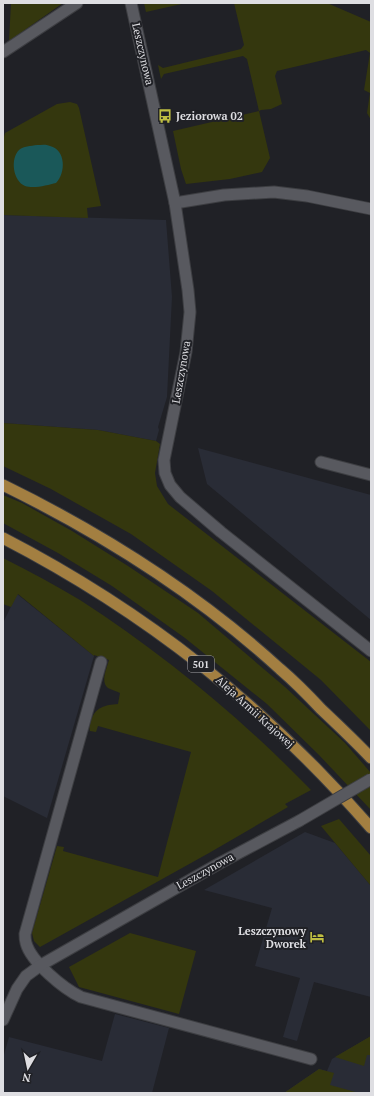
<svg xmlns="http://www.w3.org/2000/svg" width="374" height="1096" viewBox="0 0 374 1096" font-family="'PT Serif',serif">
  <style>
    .built { fill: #292c36 }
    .green { fill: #34370e }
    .water { fill: #1a5859 }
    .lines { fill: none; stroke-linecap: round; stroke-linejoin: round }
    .minor-casing { stroke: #3d3e42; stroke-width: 13 }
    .tertiary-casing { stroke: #3d3e42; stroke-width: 13 }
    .primary-casing { stroke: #3d3e42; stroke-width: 13 }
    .minor { stroke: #58595f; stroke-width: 11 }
    .tertiary { stroke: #58595f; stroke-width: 11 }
    .primary { stroke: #a37f41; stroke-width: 11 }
    .tertiary-bridge-casing { stroke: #3d3e42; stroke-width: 13; stroke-linecap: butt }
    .tertiary-bridge { stroke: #58595f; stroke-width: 11 }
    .labels { text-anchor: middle; stroke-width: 4; stroke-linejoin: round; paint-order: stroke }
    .shield { fill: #202126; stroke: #a5a5aa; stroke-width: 1 }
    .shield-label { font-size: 10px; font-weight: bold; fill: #dedee2 }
    .street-label { font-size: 11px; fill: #dedee2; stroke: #202126 }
    .poi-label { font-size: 11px; font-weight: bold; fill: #dedee2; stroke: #202126; text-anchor: start }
  </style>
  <rect width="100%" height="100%" fill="#202126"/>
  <g class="built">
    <path d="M3,215L166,220L172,297L167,397L158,427L159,430L156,441L98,430L3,423Z"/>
    <path d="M198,448L371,495V620L207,484Z"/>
    <path d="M17,594L94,656L47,818L3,796V623Z"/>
    <path d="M305,832L335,843L371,886V997L314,982L297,1041L283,1037L300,978L255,966L272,908L204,890Z"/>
    <path d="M115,1014L169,1028L152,1093H3V1058L9,1037L102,1061Z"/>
    <path d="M371,1036V1093H284L319,1069L327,1071L332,1059Z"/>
  </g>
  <g class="green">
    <path d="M11,3H63L9,41Z"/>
    <path d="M144,3H186L146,12Z"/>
    <path d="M234,3H327L371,22V120L367,113L370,93L364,90L370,53L366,50L277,71L275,76L282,104L271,109L261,110L259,111L270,158L262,172L230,179L186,184L181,169L173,131L259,111L247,59L243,56L164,74L161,79L158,65L163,68L241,49L244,45Z"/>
    <path d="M70,102L77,104L79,108L101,206L87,208L88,218L3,215V141L5,133L57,104Z"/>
    <path d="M3,423L98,430L156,441L160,444L155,473L157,486L168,504L371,662V731L321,680L212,591L131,534L51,489L3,466Z"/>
    <path d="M3,495L22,503L72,531L128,566L198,613L285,687L345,743L371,773V810L319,755L267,704L185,638L112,586L58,553L3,523Z"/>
    <path d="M3,558C29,571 55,585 80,600C165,655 241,718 311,790L285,804L288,807L209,853L40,947L34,941L32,933L57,846L64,847L63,851L158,877L191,752L98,726L96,732L90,731C89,727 90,725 91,721C95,707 105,705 118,704L120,693C117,691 111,690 108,688C100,682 107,668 109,660L94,655V656L18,594L11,607L3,604Z"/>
    <path d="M339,819L371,856V886L321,826Z"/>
    <path d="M130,933L196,951L179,1014L79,987L69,967Z"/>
    <path d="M371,1036V1055H367L364,1066L335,1057Z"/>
    <path d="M319,1069L334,1073L330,1085L359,1093H284Z"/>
  </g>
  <path class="water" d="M37,145C41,145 46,144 50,146C66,150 66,173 56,183C48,185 34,189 25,186C13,181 10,159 19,150C23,146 31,146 37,145Z"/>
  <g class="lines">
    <defs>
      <g id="minor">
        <path d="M3,52L77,3"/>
        <path d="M175,203L224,195L274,192L307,196L371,209"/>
        <path d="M321,462L371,475"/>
        <path d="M101,662L25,934C25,936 25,940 26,943C31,962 64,989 81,997L311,1059"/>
      </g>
      <g id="tertiary">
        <path d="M131,3L175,203L188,290L190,312L186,352L164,460L165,473L170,485L180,497L221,532L371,651"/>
        <path d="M3,1020L17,989L26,976L41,965L220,863L299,821"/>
      </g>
      <g id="primary">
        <path d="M3,485C103,534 198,594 280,669C294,681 308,695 321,709C338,725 355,741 371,758"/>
        <path d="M3,538C146,612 265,706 371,828"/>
      </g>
    </defs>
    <use href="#minor" class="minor-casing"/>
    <use href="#tertiary" class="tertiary-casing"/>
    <use href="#primary" class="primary-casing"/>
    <use href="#minor" class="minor"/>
    <use href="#tertiary" class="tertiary"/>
    <use href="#primary" class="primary"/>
    <defs>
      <path id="tertiary-bridge" d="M299,821L371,779"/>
    </defs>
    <use href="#tertiary-bridge" class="tertiary-bridge-casing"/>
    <use href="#tertiary-bridge" class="tertiary-bridge"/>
  </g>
  <defs>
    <symbol id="bus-bare" viewBox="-9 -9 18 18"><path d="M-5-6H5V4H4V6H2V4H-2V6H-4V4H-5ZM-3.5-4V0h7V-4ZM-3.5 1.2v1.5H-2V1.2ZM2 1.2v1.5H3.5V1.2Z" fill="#bfbe42" stroke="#202126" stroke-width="2.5" paint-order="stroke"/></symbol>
    <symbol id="hotel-bare" viewBox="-9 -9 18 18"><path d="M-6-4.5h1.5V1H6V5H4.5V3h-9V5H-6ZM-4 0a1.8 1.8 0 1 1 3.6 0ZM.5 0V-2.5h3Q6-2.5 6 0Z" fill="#bfbe42" stroke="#202126" stroke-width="2.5" paint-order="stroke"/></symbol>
  </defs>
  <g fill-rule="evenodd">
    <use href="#bus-bare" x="155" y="106" width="20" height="20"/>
    <use href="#hotel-bare" x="307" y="927" width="20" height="20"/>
  </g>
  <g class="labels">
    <rect class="shield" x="188" y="656" width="26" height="16" rx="3"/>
    <g class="shield-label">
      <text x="201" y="668">501</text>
    </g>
    <g class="street-label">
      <text transform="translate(143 54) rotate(77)" y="4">Leszczynowa</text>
      <text transform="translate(181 372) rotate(-80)" y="4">Leszczynowa</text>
      <text transform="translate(255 712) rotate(42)" y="4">Aleja Armii Krajowej</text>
      <text transform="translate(205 871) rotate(-29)" y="4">Leszczynowa</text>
    </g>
    <g class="poi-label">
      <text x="176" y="120">Jeziorowa 02</text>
      <text x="306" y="935" text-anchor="end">Leszczynowy<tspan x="306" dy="13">Dworek</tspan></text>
    </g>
  </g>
  <rect width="374" height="1096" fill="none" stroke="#dedee2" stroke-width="8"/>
  <g transform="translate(28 1068) rotate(189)" stroke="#202126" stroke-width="3" paint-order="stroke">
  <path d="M0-3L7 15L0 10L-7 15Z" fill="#dedee2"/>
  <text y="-6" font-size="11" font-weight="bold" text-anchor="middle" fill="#dedee2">N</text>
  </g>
</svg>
